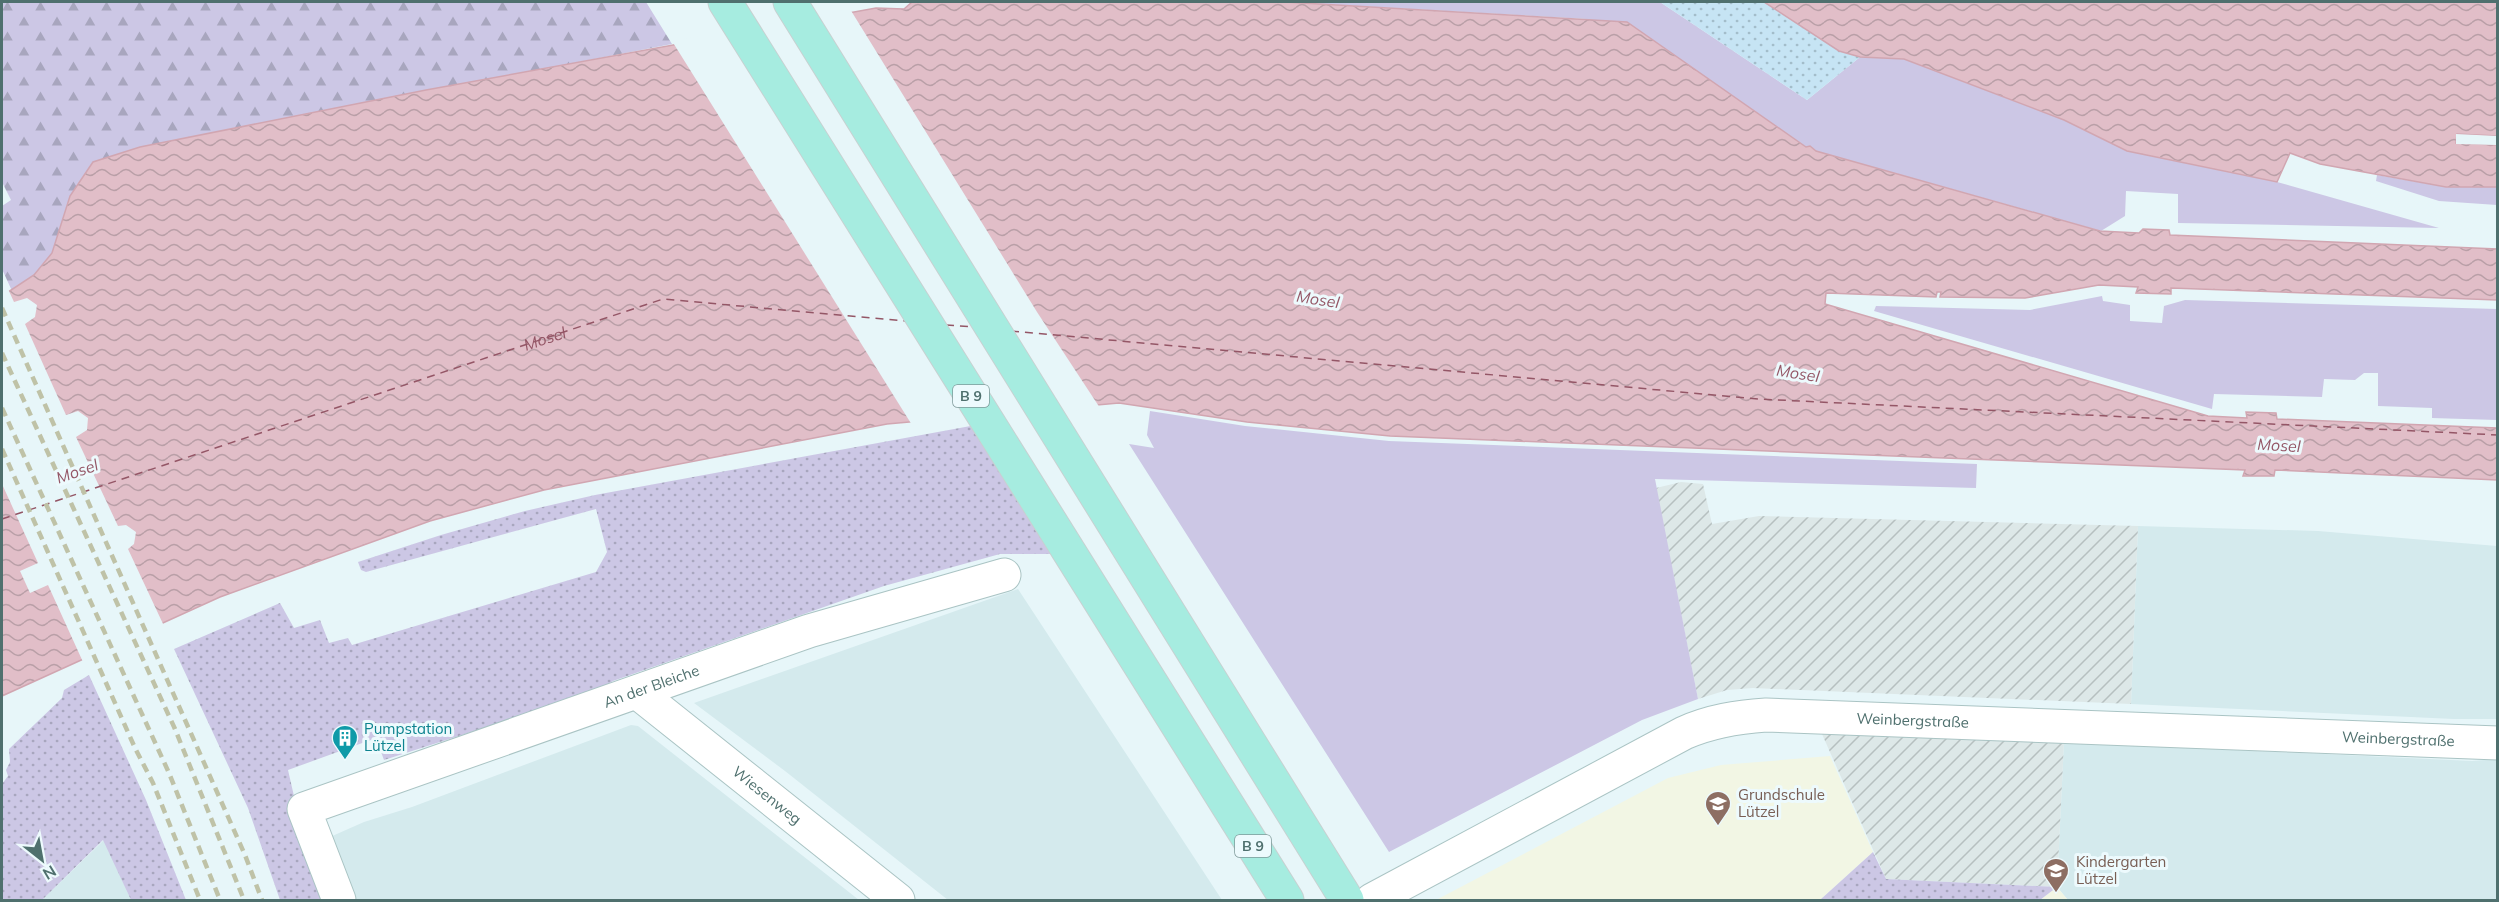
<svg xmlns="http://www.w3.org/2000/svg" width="2499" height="902" viewBox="0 0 2499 902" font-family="Mulish,sans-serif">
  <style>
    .residential { fill: #d4eaed }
    .industrial { fill: url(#industrial-furrows) }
    .education { fill: #f2f6e4 }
    .green { fill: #ccc7e5 }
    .forest { fill: url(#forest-firs) }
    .sand { fill: url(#sand-dots) }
    .park { fill: url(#park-dots) }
    .water { fill: url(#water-waves); stroke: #d1a6b1; stroke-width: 1.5 }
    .pier { fill: #e7f6f9 }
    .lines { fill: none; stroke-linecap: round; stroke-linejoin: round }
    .ferry { stroke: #945666; stroke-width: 1.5; stroke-dasharray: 8 6; stroke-linecap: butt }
    .minor-casing { stroke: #aac4c4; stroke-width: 35 }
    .highway-casing { stroke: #c7d1d1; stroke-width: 35 }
    .minor { stroke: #fff; stroke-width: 33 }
    .highway { stroke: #a6ece0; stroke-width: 33 }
    .rail { stroke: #bfc2a7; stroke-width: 4.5; stroke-dasharray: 9 6; stroke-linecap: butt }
    .labels { text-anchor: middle; stroke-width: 6; stroke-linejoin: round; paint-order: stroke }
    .shield { fill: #edfafd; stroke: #7e9999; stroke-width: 1.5 }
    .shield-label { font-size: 14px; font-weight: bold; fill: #4f706e }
    .street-label { font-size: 15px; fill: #4f706e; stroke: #edfafd }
    .culture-label { font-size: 15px; fill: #0d838f; stroke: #edfafd; text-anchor: start }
    .education-label { font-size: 15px; fill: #785e54; stroke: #edfafd; text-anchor: start }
    .water-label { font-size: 16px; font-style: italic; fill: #945666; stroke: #edfafd }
  </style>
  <defs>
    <pattern id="industrial-furrows" width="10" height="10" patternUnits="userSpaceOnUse" patternTransform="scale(1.5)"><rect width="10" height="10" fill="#dde8e8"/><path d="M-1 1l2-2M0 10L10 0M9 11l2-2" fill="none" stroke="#b6c0c0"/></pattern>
    <pattern id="forest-firs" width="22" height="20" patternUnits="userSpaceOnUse" patternTransform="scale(1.5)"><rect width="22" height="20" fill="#ccc7e5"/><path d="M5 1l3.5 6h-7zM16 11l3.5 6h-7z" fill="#a8a6be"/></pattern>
    <pattern id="sand-dots" width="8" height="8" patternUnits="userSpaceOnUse" patternTransform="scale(1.5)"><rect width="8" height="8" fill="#c6e4f4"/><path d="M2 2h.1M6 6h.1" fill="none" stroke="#a3bdca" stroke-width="1.8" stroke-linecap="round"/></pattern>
    <pattern id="park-dots" width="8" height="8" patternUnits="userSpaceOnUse" patternTransform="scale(1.5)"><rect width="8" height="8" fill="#ccc7e5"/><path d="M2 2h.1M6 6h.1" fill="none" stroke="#a8a6be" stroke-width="1.8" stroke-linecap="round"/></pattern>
    <pattern id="water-waves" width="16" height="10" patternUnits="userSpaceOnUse" patternTransform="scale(1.5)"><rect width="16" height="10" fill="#e1bec8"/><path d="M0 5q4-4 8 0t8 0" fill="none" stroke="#b99fa7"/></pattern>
  </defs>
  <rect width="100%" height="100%" fill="#e7f6f9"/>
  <g class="residential">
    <path d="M2138,526L2318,531L2497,546V719H2454L2131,704Z"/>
    <path d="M1018,589L1222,900H948L785,771L694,703Z"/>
    <path d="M631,725L638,726L859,900H349L321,841L364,822L412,807Z"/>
    <path d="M2064,742L2472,761L2497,759V900H2068L2057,887Z"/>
    <path d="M104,840L131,900H42Z"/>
  </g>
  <g class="industrial">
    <path d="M1681,482L1703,484L1712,524L1759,516L2138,526L2131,704L1753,688L1727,690L1698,699L1656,488Z"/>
    <path d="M1822,734L2064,742L2057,887L1886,879Z"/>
  </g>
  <g class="education">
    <path d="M1830,756L1873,852L1820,900H1436L1668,778L1721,765Z"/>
    <path d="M2057,887L2068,900H2040Z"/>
  </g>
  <g class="green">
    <path d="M1285,2H1660L1807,100L1860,57L1904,59L2064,120L2127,151L2277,182L2439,228L2178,223V194L2126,191L2125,216L2101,231L1816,151L1810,146L1806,147L1774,125L1587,19Z"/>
    <path d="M2377,175L2446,187H2497V205L2439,201L2376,181Z"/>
    <path d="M2102,296L2103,301L2130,305V321L2162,323L2164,306L2185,300L2497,309V420L2432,418V408L2378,406V373H2364L2355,380L2324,379L2322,397L2214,394L2212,409L1874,311L1876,306L2030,310Z"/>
    <path d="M1150,411L1245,426L1389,441L1977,464L1976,488L1655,479L1698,699L1642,720L1389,852L1129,444L1154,448L1147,435Z"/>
  </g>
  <path class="forest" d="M2,2H646L672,44L140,147L93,162L70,196L52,253L34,275L12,291L2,269V206L11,200L2,182Z"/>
  <path class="sand" d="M1660,2H1764L1839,51L1860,57L1807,100Z"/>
  <g class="park">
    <path d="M976,425L1054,554H1000L884,586L613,681L595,692L384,760L376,738L288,770L313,879L324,900H280L248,808L174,649L280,603L294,628L320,620L329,643L348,638L352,645L596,572L607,552L596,509L366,572L361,570L358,562L441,535L525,511L595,495Z"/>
    <path d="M89,675L146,800L186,900H131L103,840L42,900H2V784L8,776L6,770L10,762L9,749L62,698L64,690Z"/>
    <path d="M1873,852L1886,879L2057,887L2040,900H1820Z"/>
  </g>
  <g class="water">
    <path d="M912,2H1285L1627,22L1806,147L1810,146L1816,151L2100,231L2139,233L2143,229L2169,230L2170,235L2497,249V300L2171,288V294L2136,293L2138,287L2099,285L2025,298L1940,297L1941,292H1937L1936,297L1826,293L1825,304L2208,416L2247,418L2246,412L2276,413L2277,419L2497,428V480L2275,470L2274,476H2243L2245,470L1390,436L1247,422L1119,403L887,424L544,490L430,521L220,597L2,696V296L34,275L52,253L70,196L93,162L140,147L426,90L876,8L904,9Z"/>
    <path d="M1764,2H2497V136L2457,134L2456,143L2497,145V187H2446L2320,164L2290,153L2277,182L2127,151L2064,120L1904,59L1860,57L1839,51Z"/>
  </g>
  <g class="pier">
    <path d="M850,9L1037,312L1100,408L912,425L672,41Z"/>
    <path d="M2456,134L2497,136L2498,139L2459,137V141L2498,142L2497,145L2456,144Z"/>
    <path d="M8,289L14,302L27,298L37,305L35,317L25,324L66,415L78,411L88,418L87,430L76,437L118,526L126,525L136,532L134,544L128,549L164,626L83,662L48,585L30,593L20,571L38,563L2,484V293Z"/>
  </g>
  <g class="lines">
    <g class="ferry">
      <path d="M946,325L974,327"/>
      <path d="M1011,331L1758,399L2498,435"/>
      <path id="s1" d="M2,519L663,299L905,321"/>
    </g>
    <defs>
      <g id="minor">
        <path id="s2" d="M637,692L898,900"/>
        <path id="s3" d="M339,900L304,809L809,631L1004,575"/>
        <path id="s4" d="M1372,900L1684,733C1711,721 1737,717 1766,715L2498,743"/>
      </g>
      <g id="highway">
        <path d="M725,2L1287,900"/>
        <path d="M790,2L1347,900"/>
      </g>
    </defs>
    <use href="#minor" class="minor-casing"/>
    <use href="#highway" class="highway-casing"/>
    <use href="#minor" class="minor"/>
    <use href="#highway" class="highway"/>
    <g class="rail">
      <path d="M2,308L245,855L262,900"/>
      <path d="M2,353L175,729L244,900"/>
      <path d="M2,408L169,773L220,900"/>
      <path d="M2,449L135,748L153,783L200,900"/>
    </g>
  </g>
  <defs>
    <symbol id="building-pin" viewBox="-11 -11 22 30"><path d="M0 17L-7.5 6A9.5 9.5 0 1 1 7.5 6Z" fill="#0f9aa8" stroke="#edfafd"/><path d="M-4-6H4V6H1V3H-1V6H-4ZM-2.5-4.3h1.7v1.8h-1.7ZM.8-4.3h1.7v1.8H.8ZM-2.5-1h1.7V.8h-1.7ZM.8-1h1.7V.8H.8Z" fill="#fff"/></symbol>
    <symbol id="school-pin" viewBox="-11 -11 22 30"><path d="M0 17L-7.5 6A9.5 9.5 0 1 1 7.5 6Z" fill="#8d6e63" stroke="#edfafd"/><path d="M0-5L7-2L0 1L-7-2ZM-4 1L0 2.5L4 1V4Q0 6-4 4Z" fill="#fff"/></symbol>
  </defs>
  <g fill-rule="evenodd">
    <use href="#building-pin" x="330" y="723" width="30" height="40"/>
    <use href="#school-pin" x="1703" y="789" width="30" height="40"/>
    <use href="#school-pin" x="2041" y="856" width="30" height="40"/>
  </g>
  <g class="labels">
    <g class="shield">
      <rect x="953" y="385" width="36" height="22" rx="4.5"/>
      <rect x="1235" y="835" width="36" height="22" rx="4.5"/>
    </g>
    <g class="shield-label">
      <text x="971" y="401">B 9</text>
      <text x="1253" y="851">B 9</text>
    </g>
    <g class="street-label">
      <text dy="5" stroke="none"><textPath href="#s3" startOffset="466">An der Bleiche</textPath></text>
      <text dy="5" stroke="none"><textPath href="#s4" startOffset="585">Weinbergstraße</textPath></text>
      <text dy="5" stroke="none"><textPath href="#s4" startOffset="1071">Weinbergstraße</textPath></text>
      <text dy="5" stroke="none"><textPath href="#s2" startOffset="166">Wiesenweg</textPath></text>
    </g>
    <g class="culture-label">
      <text x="364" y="734">Pumpstation<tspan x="364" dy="17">Lützel</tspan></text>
    </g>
    <g class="education-label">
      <text x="1738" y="800">Grundschule<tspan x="1738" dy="17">Lützel</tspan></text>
      <text x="2076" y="867">Kindergarten<tspan x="2076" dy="17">Lützel</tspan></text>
    </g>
    <g class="water-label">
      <text transform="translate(1318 299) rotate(9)" y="6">Mosel</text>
      <text dy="6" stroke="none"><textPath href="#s1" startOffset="572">Mosel</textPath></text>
      <text transform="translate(1798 373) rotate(9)" y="6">Mosel</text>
      <text transform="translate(2279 445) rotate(3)" y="6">Mosel</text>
      <text transform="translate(77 471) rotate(-19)" y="6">Mosel</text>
    </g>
  </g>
  <rect width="2499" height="902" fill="none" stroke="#4f706e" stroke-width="6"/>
  <g transform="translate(42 860) rotate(149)" stroke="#edfafd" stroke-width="4.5" paint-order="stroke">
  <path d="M0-4.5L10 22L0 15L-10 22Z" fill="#4f706e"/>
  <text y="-9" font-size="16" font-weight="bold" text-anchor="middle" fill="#4f706e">N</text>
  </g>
</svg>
